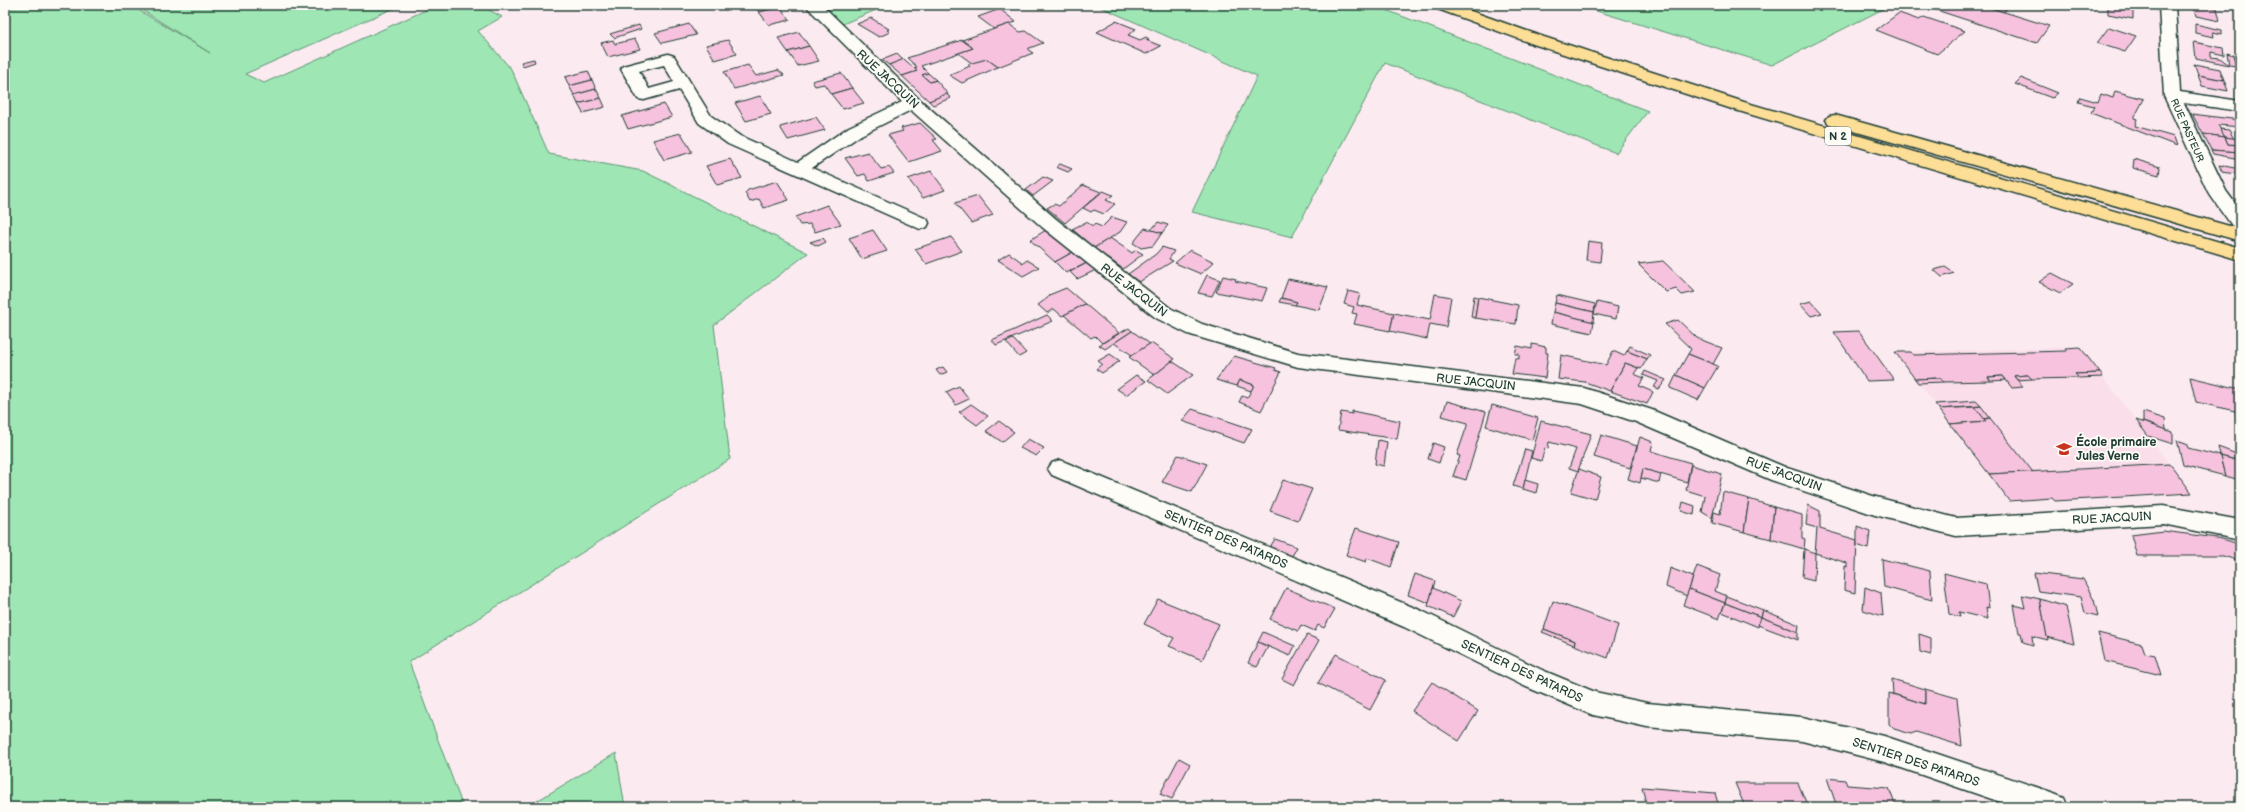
<svg xmlns="http://www.w3.org/2000/svg" width="2245" height="812" viewBox="0 0 2245 812" font-family="'Balsamiq Sans',sans-serif">
  <style>
    .built { fill: #fadfeb }
    .green { fill: #9ee6b4; stroke: #5e9274 }
    .building { fill: #f6c2de; stroke: #1f3d34 }
    .lines { fill: none; stroke-linecap: round; stroke-linejoin: round }
    .minor-casing { stroke: #1f3d34; stroke-width: 3 }
    .highway-casing { stroke: #1f3d34; stroke-width: 3 }
    .minor { fill: #fdfcf7; fill-rule: evenodd }
    .highway { fill: #fcde96; fill-rule: evenodd }
    .labels { text-anchor: middle; stroke-width: 3.5; stroke-linejoin: round; paint-order: stroke }
    .far-street-label { font-size: 10px; fill: #1f3d34; stroke: #fdfcf7 }
    .shield { fill: #fdfcf7; stroke: #62766e; stroke-width: 1 }
    .shield-label { font-size: 11px; font-weight: bold; fill: #1f3d34 }
    .street-label { font-size: 12px; fill: #1f3d34; stroke: #fdfcf7 }
    .poi-label { font-size: 12px; font-weight: bold; fill: #1f3d34; stroke: #fdfcf7; text-anchor: start }
  </style>
  <rect width="100%" height="100%" fill="#fbebf0"/>
  <filter id="ink" filterUnits="userSpaceOnUse"><feTurbulence type="fractalNoise" baseFrequency=".025" numOctaves="2"/><feDisplacementMap in="SourceGraphic" scale="8" xChannelSelector="R" yChannelSelector="G"/><feConvolveMatrix kernelMatrix="1 2 1 2 8 2 1 2 1" color-interpolation-filters="sRGB"/></filter>
  <g filter="url(#ink)">
    <path class="built" d="M2080,347L2192,493L2009,501L1895,352Z"/>
    <g class="green">
      <path d="M5,5H130L210,53L134,5H401L245,74L264,83L437,5H480L502,17L478,31L511,69L549,154L643,171L808,253L714,325L730,459L409,662L463,807H5Z"/>
      <path d="M823,5H888L833,28Z"/>
      <path d="M1096,5H1373L1648,111L1616,153L1385,63L1292,237L1192,212L1257,76Z"/>
      <path d="M1577,5H1872L1883,9L1772,65Z"/>
      <path d="M616,753L625,807H527Z"/>
    </g>
    <g class="building">
      <path d="M754,5H778L780,7L759,12Z"/>
      <path d="M1921,5H1982L2049,26L2037,43Z"/>
      <path d="M1982,5H1994L2006,9L2004,12Z"/>
      <path d="M2108,5L2133,8V19L2108,14Z"/>
      <path d="M2193,5L2217,8L2220,21L2196,16Z"/>
      <path d="M780,7L790,20L769,25L759,12Z"/>
      <path d="M1000,9L1016,22L994,29L978,17Z"/>
      <path d="M1899,13L1919,20L1924,17L1965,31L1937,54L1876,30Z"/>
      <path d="M871,18L889,29L887,30L890,32L879,37L857,24Z"/>
      <path d="M1116,21L1136,29L1128,35L1140,40L1146,37L1149,39L1146,40L1161,46L1146,54L1097,32Z"/>
      <path d="M689,24L696,35L662,43L655,33Z"/>
      <path d="M1009,24L1020,32L1026,31L1043,43L1027,49L1033,53L998,67L987,59L973,64L958,53L973,48L962,40Z"/>
      <path d="M2195,24L2222,30V34L2213,32L2214,37L2195,33Z"/>
      <path d="M639,25L641,29L614,38L610,34Z"/>
      <path d="M2109,27L2136,36L2125,52L2097,43Z"/>
      <path d="M799,32L809,46L788,52L778,38Z"/>
      <path d="M635,39L640,49L608,57L601,43L613,40L615,44Z"/>
      <path d="M728,40L737,54L715,60L706,45Z"/>
      <path d="M962,40L973,48L921,66L928,73L922,75L930,82L936,80L948,94L929,101L902,76L917,71L914,68L917,67L907,58Z"/>
      <path d="M2194,42L2223,48L2224,55L2211,52V57L2220,58L2229,65L2196,58Z"/>
      <path d="M809,46L819,61L798,66L788,52Z"/>
      <path d="M2227,53L2233,55L2236,66L2229,65Z"/>
      <path d="M897,54L903,60L889,65L882,60Z"/>
      <path d="M534,59L535,62L523,66L521,62Z"/>
      <path d="M904,59L914,68L917,71L902,76L889,65Z"/>
      <path d="M987,59L998,67L962,83L949,75L970,66L968,64Z"/>
      <path d="M2194,64L2220,69L2224,80L2198,75Z"/>
      <path d="M748,65L756,76L778,70L784,75L734,89L724,72Z"/>
      <path d="M588,71L592,80L569,86L565,77Z"/>
      <path d="M841,73L852,88L831,94L824,84L815,86L812,81Z"/>
      <path d="M928,73L936,80L930,82L922,75Z"/>
      <path d="M2198,75L2224,80L2228,91L2202,86Z"/>
      <path d="M2021,78L2058,93L2052,98L2015,84Z"/>
      <path d="M592,80L596,89L574,95L569,86Z"/>
      <path d="M852,88L864,103L843,109L831,94Z"/>
      <path d="M596,89L601,98L578,104L574,95Z"/>
      <path d="M2115,91L2144,99L2134,118L2137,119L2135,126L2174,137L2177,146L2091,113L2094,106L2078,102L2080,97L2098,102L2101,94L2113,98Z"/>
      <path d="M946,94L951,98L933,105L929,101Z"/>
      <path d="M760,96L771,114L746,121L735,103Z"/>
      <path d="M601,98L605,107L583,113L578,104Z"/>
      <path d="M664,104L672,117L628,129L622,116Z"/>
      <path d="M2192,114L2240,120V127L2218,125L2225,137L2203,134Z"/>
      <path d="M816,117L825,130L788,140L780,127Z"/>
      <path d="M920,123L937,139L933,140L942,151L909,162L888,135L903,131L901,128Z"/>
      <path d="M2220,129L2229,130L2234,139L2225,137Z"/>
      <path d="M681,133L692,152L664,160L653,140Z"/>
      <path d="M2203,134L2225,137L2228,144L2240,145V152L2211,150Z"/>
      <path d="M2225,137L2239,139L2240,145L2228,144Z"/>
      <path d="M2211,150L2240,152V159L2213,154Z"/>
      <path d="M868,152L881,169L889,167L894,173L869,181L865,174L858,176L845,158Z"/>
      <path d="M730,159L742,178L717,185L706,166Z"/>
      <path d="M2134,159L2160,167L2159,175L2133,168Z"/>
      <path d="M1060,164L1072,169L1068,172L1056,167Z"/>
      <path d="M2219,165L2240,169V172H2236L2237,174L2222,172Z"/>
      <path d="M931,171L945,190L923,198L908,179Z"/>
      <path d="M1043,177L1053,181L1033,196L1026,190Z"/>
      <path d="M777,181L789,200L764,208L759,199L750,202L745,193L748,190Z"/>
      <path d="M1083,185L1101,192L1065,223L1047,208L1054,204L1059,206Z"/>
      <path d="M1103,191L1113,195L1106,200L1115,204L1104,214L1094,210L1091,212L1083,208Z"/>
      <path d="M978,196L993,215L971,223L955,203Z"/>
      <path d="M827,205L841,224L815,232L810,224L800,225L795,217Z"/>
      <path d="M1112,217L1127,222L1120,232L1094,248L1072,229L1086,222L1093,226L1095,224L1102,227Z"/>
      <path d="M1158,222L1168,225L1162,233L1151,230Z"/>
      <path d="M1145,228L1162,233L1153,246L1141,248L1133,243Z"/>
      <path d="M873,230L887,251L862,259L849,238Z"/>
      <path d="M1046,230L1073,252L1055,262L1030,240Z"/>
      <path d="M951,237L962,251L926,264L915,249Z"/>
      <path d="M823,238L826,242L818,246L810,242Z"/>
      <path d="M1110,238L1132,253L1136,250L1143,254L1123,269L1094,248Z"/>
      <path d="M1588,241L1602,243L1600,262L1586,260Z"/>
      <path d="M1162,247L1174,251L1169,259L1173,261L1139,282L1128,274L1156,254Z"/>
      <path d="M1190,250L1214,262L1201,274L1175,263Z"/>
      <path d="M1073,252L1087,263L1066,273L1055,262Z"/>
      <path d="M1009,253L1023,263L1027,260L1039,267L1023,276L998,260Z"/>
      <path d="M1663,261L1695,292L1682,295L1676,289L1666,292L1638,264Z"/>
      <path d="M1087,263L1096,270L1077,279L1070,272Z"/>
      <path d="M1945,267L1954,273L1942,277L1934,270Z"/>
      <path d="M2052,273L2073,284L2060,293L2039,282Z"/>
      <path d="M1207,275L1220,280L1212,296L1198,293Z"/>
      <path d="M1223,276L1236,279L1235,281L1267,288L1262,301L1216,292Z"/>
      <path d="M1288,279L1328,287L1319,310L1295,305L1297,302L1281,298Z"/>
      <path d="M1066,288L1085,304L1062,316L1054,309L1047,313L1038,305L1050,296L1049,295Z"/>
      <path d="M1348,291L1360,294L1357,305L1394,313L1390,331L1354,324L1357,314L1352,313L1354,307L1344,304Z"/>
      <path d="M1435,294L1451,297L1446,327L1430,324L1427,339L1390,331L1394,313L1430,320Z"/>
      <path d="M1557,295L1595,304L1594,312L1555,303Z"/>
      <path d="M1474,296L1478,297L1475,318L1471,317Z"/>
      <path d="M1478,297L1518,305L1516,324L1475,318Z"/>
      <path d="M1281,298L1297,302L1295,305L1279,302Z"/>
      <path d="M1811,301L1822,313L1811,316L1800,304Z"/>
      <path d="M1597,302L1618,307L1616,319L1594,314Z"/>
      <path d="M1555,303L1594,312L1593,322L1553,312Z"/>
      <path d="M1085,304L1119,333L1102,343L1095,336L1091,338L1064,315Z"/>
      <path d="M1553,312L1594,322L1592,333L1551,324Z"/>
      <path d="M1047,315L1053,321L996,345L992,340Z"/>
      <path d="M1678,320L1697,338L1722,348L1713,364L1688,354L1691,349L1665,324Z"/>
      <path d="M1129,328L1132,331L1105,349L1099,345Z"/>
      <path d="M1132,331L1150,344L1132,355L1114,343Z"/>
      <path d="M1859,331L1894,380L1867,381L1834,332Z"/>
      <path d="M1013,339L1026,353L1019,357L1006,342Z"/>
      <path d="M1151,343L1175,359L1154,375L1129,357Z"/>
      <path d="M1532,344L1546,347V353H1548L1545,378L1512,374L1515,358L1519,359V354H1515L1517,346L1532,349Z"/>
      <path d="M1630,346L1650,355L1647,359L1627,351Z"/>
      <path d="M2080,347L2100,373L2075,374L2079,378L2032,379L2028,375L2014,376L2023,387L2012,388L2003,376L1988,377L1991,381L1943,382L1940,378L1915,379L1895,352H1911L1913,355L2067,351L2065,348Z"/>
      <path d="M1613,351L1624,356L1627,351L1647,359L1641,369L1625,363L1610,391L1585,382L1558,379L1561,355L1606,365Z"/>
      <path d="M1110,354L1120,361L1102,373L1096,369L1102,364L1098,361Z"/>
      <path d="M1688,354L1718,366L1705,388L1676,375Z"/>
      <path d="M1234,356L1276,368L1275,370L1281,372L1261,411L1239,402L1242,396L1247,398L1254,385L1240,380L1237,386L1216,380Z"/>
      <path d="M1172,361L1193,375L1167,394L1148,380Z"/>
      <path d="M1625,363L1638,368L1634,374L1644,378L1639,386L1653,392L1647,404L1610,391Z"/>
      <path d="M943,367L947,372L940,375L936,370Z"/>
      <path d="M1645,371L1666,380L1659,389L1654,387L1658,381L1643,375Z"/>
      <path d="M2100,373L2103,377L2079,378L2075,374Z"/>
      <path d="M1136,375L1146,381L1126,395L1117,389Z"/>
      <path d="M1676,375L1705,388L1698,400L1670,388Z"/>
      <path d="M2028,375L2032,379L2017,380L2014,376Z"/>
      <path d="M2003,376L2006,380L1991,381L1988,377Z"/>
      <path d="M2190,377L2240,389V432L2235,411L2196,402Z"/>
      <path d="M1940,378L1943,382L1918,383L1915,379Z"/>
      <path d="M1240,380L1254,385L1251,391L1237,386Z"/>
      <path d="M959,386L969,399L956,405L946,392Z"/>
      <path d="M1447,401L1486,412L1466,480L1453,476L1460,456L1457,455L1468,423L1442,416Z"/>
      <path d="M1976,401L1981,406L1939,409L1935,404Z"/>
      <path d="M971,404L988,416L977,425L959,412Z"/>
      <path d="M1492,405L1538,418L1532,440L1486,426Z"/>
      <path d="M1981,406L1990,418L1984,419L1975,407Z"/>
      <path d="M1975,407L1986,421L1950,424L1939,409Z"/>
      <path d="M1192,409L1252,429L1244,443L1182,421Z"/>
      <path d="M1352,411L1400,421L1397,439L1338,430L1341,412L1352,414Z"/>
      <path d="M2143,412L2165,419L2166,430L2143,422Z"/>
      <path d="M1990,418L2033,472L1989,474L1950,424L1986,421L1984,419Z"/>
      <path d="M2136,420L2173,432V444L2148,436Z"/>
      <path d="M999,421L1014,432L1002,442L986,431Z"/>
      <path d="M1541,421L1591,434L1578,471L1569,468L1576,449L1549,442L1548,449L1545,448L1541,461L1531,458Z"/>
      <path d="M1601,435L1637,446L1630,468L1594,457Z"/>
      <path d="M1640,437L1653,442L1651,451L1691,463L1687,482L1643,469L1640,483L1628,479Z"/>
      <path d="M1028,439L1044,448L1036,456L1020,448Z"/>
      <path d="M1378,440L1387,442L1384,466L1375,464Z"/>
      <path d="M2177,440L2186,443L2188,448L2220,456L2225,476L2183,465Z"/>
      <path d="M1433,443L1444,447L1439,463L1428,459Z"/>
      <path d="M2218,447L2234,453L2236,460L2220,456Z"/>
      <path d="M1525,449L1532,451L1523,489L1513,486Z"/>
      <path d="M1178,455L1207,464L1192,492L1162,482Z"/>
      <path d="M2220,456L2240,461V480L2225,476Z"/>
      <path d="M2170,464L2192,493L2055,501L2052,498L2009,501L1989,474Z"/>
      <path d="M1691,465L1722,474L1712,518L1702,512L1705,496L1686,490Z"/>
      <path d="M1579,469L1601,477L1595,499L1571,492Z"/>
      <path d="M1643,469L1661,474L1659,483L1641,478Z"/>
      <path d="M1283,480L1312,489L1298,521L1270,511Z"/>
      <path d="M1525,480L1538,484L1536,493L1523,489Z"/>
      <path d="M1723,492L1749,499L1744,532L1712,523L1714,512L1720,514Z"/>
      <path d="M1749,499L1774,507L1771,539L1744,532Z"/>
      <path d="M1683,502L1695,506L1694,515L1681,511Z"/>
      <path d="M1808,505L1820,511V529L1857,540L1855,593L1844,590L1845,566L1847,567V563L1815,553L1817,528L1806,525Z"/>
      <path d="M1774,507L1802,515V538L1805,539L1804,549L1771,539Z"/>
      <path d="M1857,526L1870,531L1868,549L1857,545Z"/>
      <path d="M1356,528L1399,542L1391,567L1367,558L1366,562L1346,555Z"/>
      <path d="M2163,531L2217,538L2240,544V561L2223,556H2137L2131,535Z"/>
      <path d="M1275,539L1297,547L1292,556L1270,547Z"/>
      <path d="M1804,549L1815,553L1814,581L1802,578Z"/>
      <path d="M1882,559L1930,571L1932,600L1884,587Z"/>
      <path d="M1697,566L1720,575L1715,591L1727,596L1725,603L1689,589Z"/>
      <path d="M1670,568L1693,577L1687,596L1666,587Z"/>
      <path d="M1944,573L1986,584L1989,608L1986,607L1988,619L1959,612L1960,617L1949,614Z"/>
      <path d="M2034,573L2083,579L2094,600L2098,616L2085,613L2081,597L2038,591Z"/>
      <path d="M1415,574L1435,581L1429,603L1408,595Z"/>
      <path d="M1865,587L1881,593L1883,616L1863,610Z"/>
      <path d="M1286,588L1335,609L1324,628L1318,625L1315,631L1301,625L1298,631L1270,619Z"/>
      <path d="M1433,588L1461,601L1453,617L1428,606Z"/>
      <path d="M1689,589L1725,603L1719,619L1683,605Z"/>
      <path d="M2022,595L2040,599L2048,640L2032,636L2033,645L2023,642L2021,633H2019L2014,605L2025,608Z"/>
      <path d="M1727,596L1763,610L1761,617L1725,603Z"/>
      <path d="M1158,599L1219,624L1202,660L1169,646L1174,638L1144,624Z"/>
      <path d="M2040,599L2066,607L2074,644L2047,637Z"/>
      <path d="M1553,601L1618,625L1608,658L1574,645L1575,641L1544,629Z"/>
      <path d="M1725,603L1761,617L1758,627L1722,612Z"/>
      <path d="M1763,610L1799,625L1798,632L1761,617Z"/>
      <path d="M1761,617L1798,632V640L1758,625Z"/>
      <path d="M1544,629L1575,641L1574,645L1542,632Z"/>
      <path d="M1263,632L1295,646L1290,656L1258,642Z"/>
      <path d="M2098,633L2142,644L2145,653L2155,655L2161,675L2104,661Z"/>
      <path d="M1919,634L1931,638V655L1920,652Z"/>
      <path d="M1307,635L1319,640L1294,685L1282,679Z"/>
      <path d="M1258,642L1268,647L1257,667L1248,663Z"/>
      <path d="M1336,654L1386,680L1370,710L1318,683Z"/>
      <path d="M1892,679L1925,689V704L1893,694Z"/>
      <path d="M1432,682L1478,711L1459,741L1412,711Z"/>
      <path d="M1925,689L1957,698L1962,746L1916,732L1911,734L1894,729L1889,724V693L1925,704Z"/>
      <path d="M1179,758L1190,764L1172,799L1160,794Z"/>
      <path d="M1827,778L1845,780L1847,785L1889,788L1896,807H1837Z"/>
      <path d="M1735,783H1798L1808,807H1745Z"/>
      <path d="M1642,787L1715,793L1719,807H1647Z"/>
    </g>
    <g class="lines">
      <defs>
        <g id="minor">
          <path d="M805,5H822L919,99L1056,219L1170,308L1202,324L1298,353L1584,388L1652,410L1787,468L1876,497L1956,518L2163,506L2240,520V540L2163,524L1956,536L1875,515L1771,480L1636,422L1582,404L1298,367L1188,334L1156,318L1042,227L911,110L861,135L812,168L927,219L929,223L927,227L920,229L728,144L699,123L679,90L644,100L638,99L621,69L623,66L668,54L674,56L711,116L740,136L798,162L849,127L902,102ZM664,65L674,82L649,89L639,71Z"/>
          <path d="M2159,5H2175L2180,92L2240,101V111L2184,103L2226,191L2240,210V229L2233,227L2208,192L2164,96Z"/>
          <path d="M1060,460L1422,611L1542,670L1595,692L1647,703L1802,717L1884,736L2054,793L2064,797L2068,807H2015L1884,762L1802,741L1647,727L1593,715L1524,686L1404,627L1052,475L1048,469L1052,463Z"/>
        </g>
        <g id="highway">
          <path d="M1432,5H1454L1544,37L1744,102L2240,248V260L1732,109L1533,44L1435,8Z"/>
          <path d="M1835,115L2240,229V241L1829,124L1826,120L1829,116Z"/>
        </g>
      </defs>
      <use href="#minor" class="minor-casing"/>
      <use href="#highway" class="highway-casing"/>
      <use href="#minor" class="minor"/>
      <use href="#highway" class="highway"/>
    </g>
  </g>
  <defs>
    <symbol id="school-bare" viewBox="-9 -9 18 18"><path d="M0-5L7-2L0 1L-7-2ZM-4 1L0 2.5L4 1V4Q0 6-4 4Z" fill="#c8321e" stroke="#fdfcf7" stroke-width="2.5" paint-order="stroke"/></symbol>
  </defs>
  <g fill-rule="evenodd">
    <use href="#school-bare" x="2053" y="438" width="22" height="22"/>
  </g>
  <g class="labels">
    <g class="far-street-label">
      <text transform="translate(2188 130) rotate(66)" y="4">RUE PASTEUR</text>
    </g>
    <rect class="shield" x="1825" y="127" width="26" height="18" rx="3"/>
    <g class="shield-label">
      <text x="1838" y="140">N 2</text>
    </g>
    <g class="street-label">
      <text transform="translate(888 79) rotate(43)" y="4">RUE JACQUIN</text>
      <text transform="translate(1134 290) rotate(37)" y="4">RUE JACQUIN</text>
      <text transform="translate(1476 382) rotate(6)" y="4">RUE JACQUIN</text>
      <text transform="translate(1784 474) rotate(20)" y="4">RUE JACQUIN</text>
      <text transform="translate(2112 518) rotate(-3)" y="4">RUE JACQUIN</text>
      <text transform="translate(1226 539) rotate(23)" y="4">SENTIER DES PATARDS</text>
      <text transform="translate(1522 671) rotate(25)" y="4">SENTIER DES PATARDS</text>
      <text transform="translate(1916 762) rotate(18)" y="4">SENTIER DES PATARDS</text>
    </g>
    <g class="poi-label">
      <text x="2076" y="446">École primaire<tspan x="2076" dy="14">Jules Verne</tspan></text>
    </g>
  </g>
  <rect width="2245" height="812" fill="none" stroke="#fdfcf7" stroke-width="20"/>
  <rect x="10" y="10" width="2225" height="792" fill="none" stroke="#1f3d34" stroke-width="1.5" filter="url(#ink)"/>
</svg>
